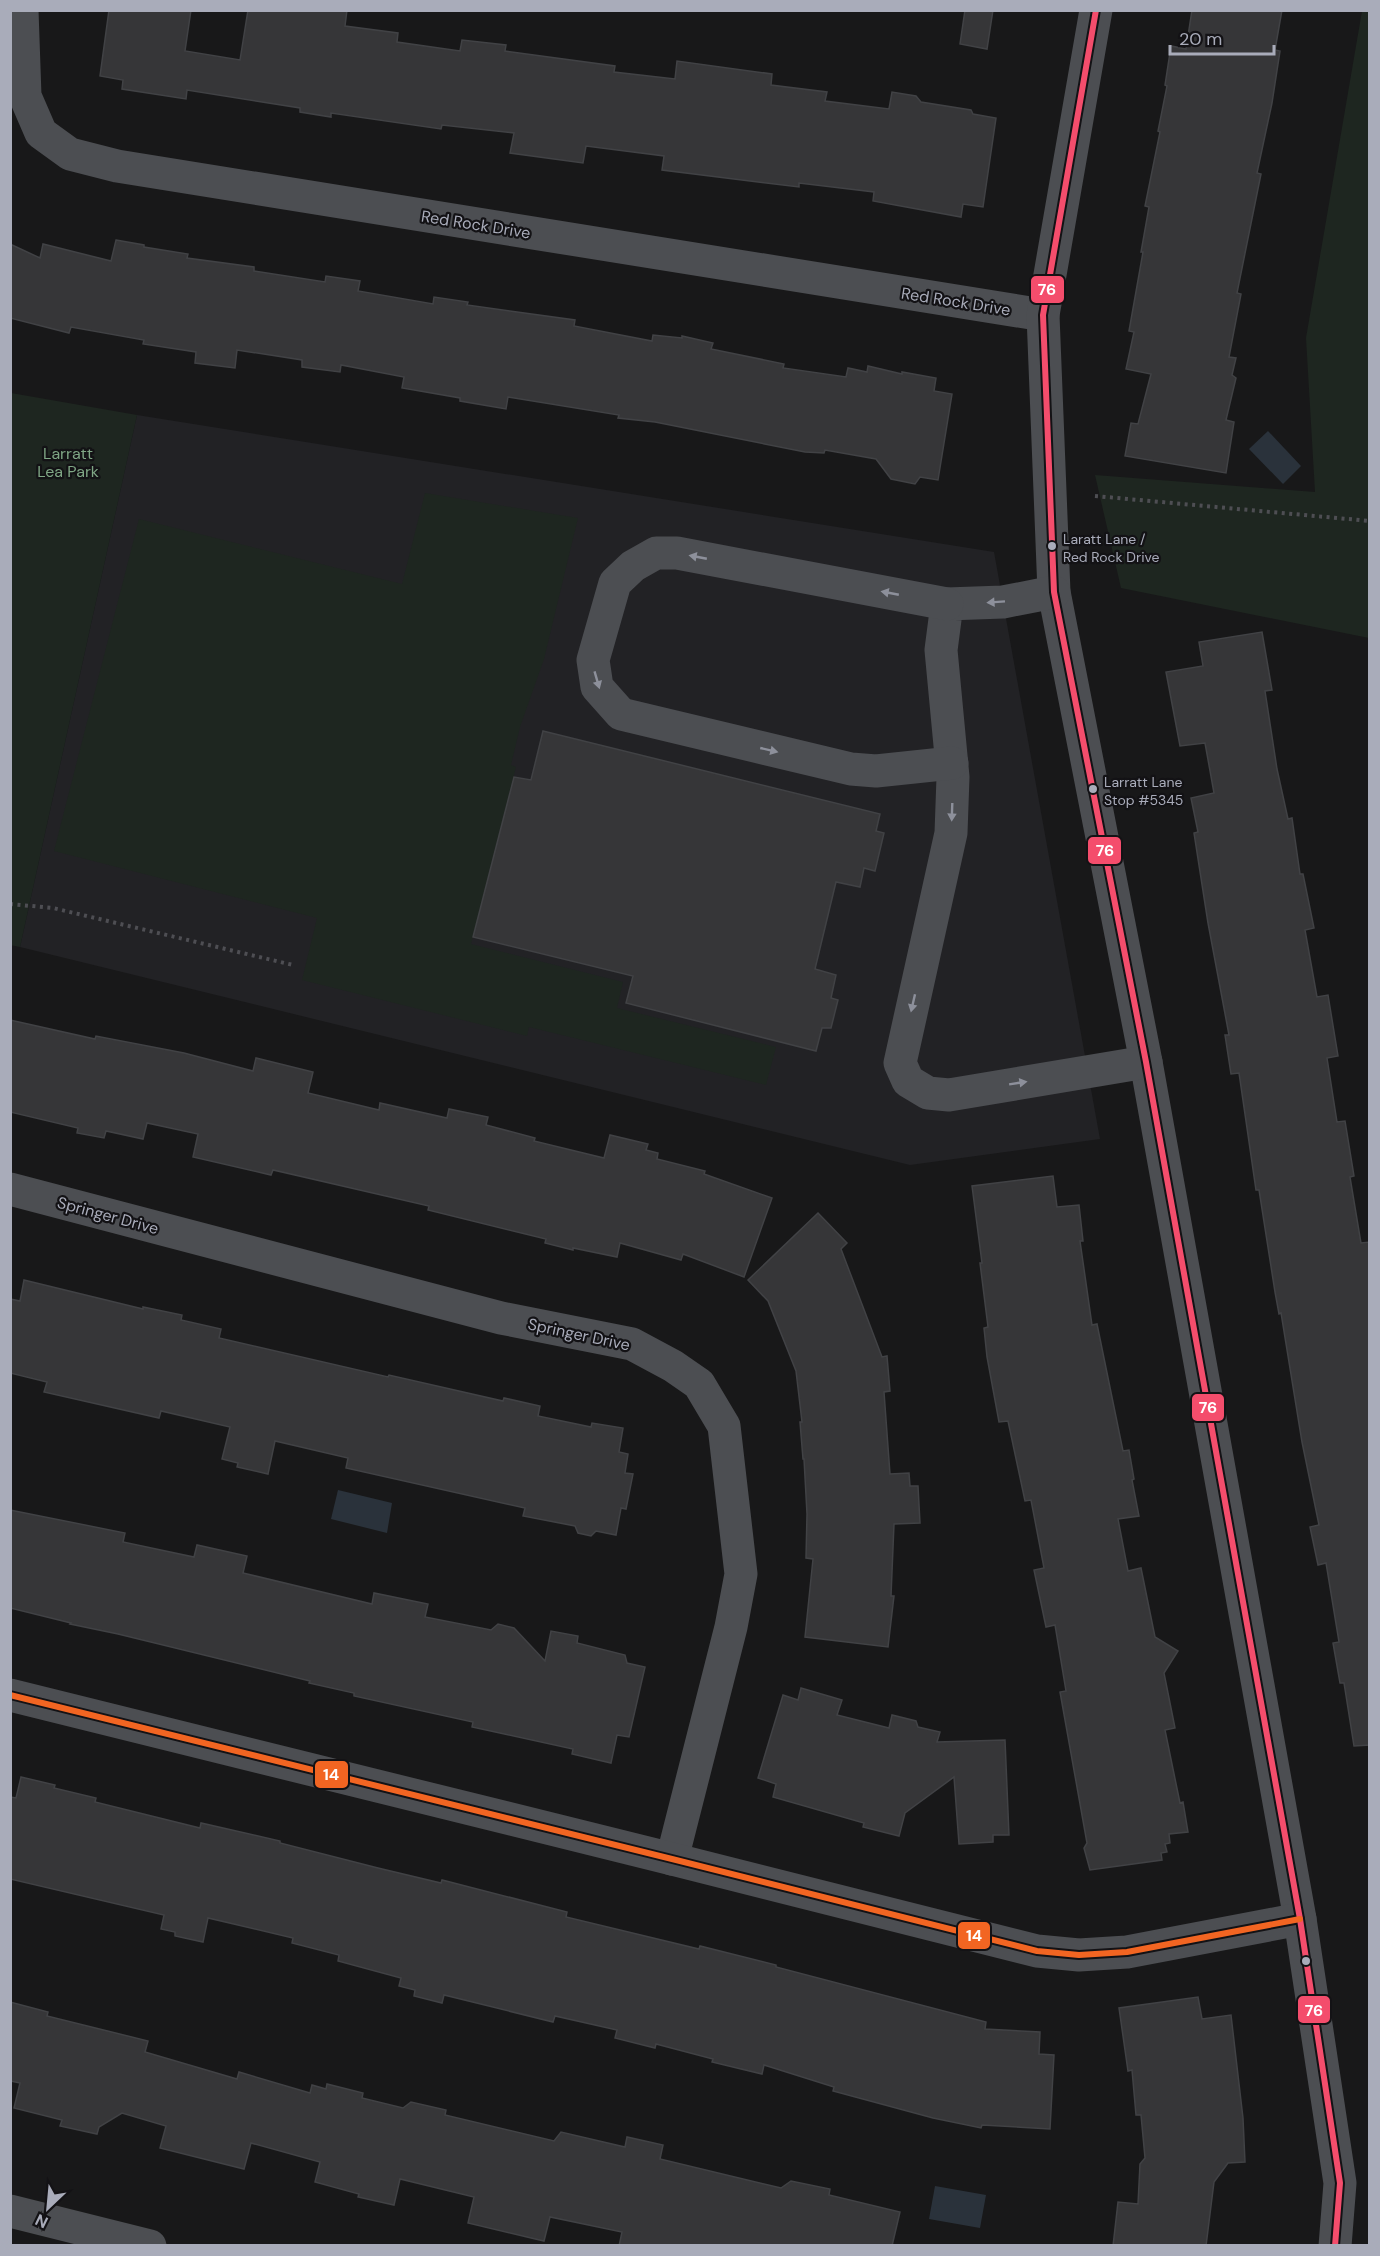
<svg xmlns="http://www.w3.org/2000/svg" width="1380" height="2256" viewBox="0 0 1380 2256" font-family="'DM Sans',sans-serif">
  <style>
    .built { fill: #222225 }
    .green { fill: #1e2620 }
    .water { fill: #2a323b }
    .building { fill: #363638; stroke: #414245; stroke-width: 1.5 }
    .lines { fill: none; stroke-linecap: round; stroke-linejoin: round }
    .path { stroke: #4e4e53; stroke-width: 4; stroke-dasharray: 3 4.5; stroke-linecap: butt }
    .minor { stroke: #4c4e52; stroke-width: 33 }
    .bus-1-casing { stroke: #131215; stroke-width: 10 }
    .bus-2-casing { stroke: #131215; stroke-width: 10 }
    .bus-1 { stroke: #f44d6c; stroke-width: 6 }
    .bus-2 { stroke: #f26522; stroke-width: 6 }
    .oneway { fill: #8d909b }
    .bus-dot { fill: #a9acba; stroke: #131215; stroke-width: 2 }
    .labels { text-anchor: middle; stroke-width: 4.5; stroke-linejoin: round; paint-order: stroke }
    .bus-label { font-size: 14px; fill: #a9acba; stroke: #131215; text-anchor: start }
    .street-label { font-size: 16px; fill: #a9acba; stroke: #131215 }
    .park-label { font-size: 16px; fill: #7fa685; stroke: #131215 }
    .line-badge { stroke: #131215; stroke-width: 2 }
    .badge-label { font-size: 16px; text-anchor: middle; font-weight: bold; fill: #fff }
  </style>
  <rect width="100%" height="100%" fill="#181819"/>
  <path class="built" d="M137,415L994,552L1100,1139L910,1165L20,947Z"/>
  <g class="green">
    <path d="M1362,11H1369V638L1121,588L1095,475L1315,492L1306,338Z"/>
    <path d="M11,393L137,415L20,947L10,945Z"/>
    <path d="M425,493L578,518L544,659L520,727L511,765L516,767L471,944L623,982L617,1008L776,1047L766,1085L529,1027L527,1036L302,980L317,918L54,851L139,519L402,584Z"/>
  </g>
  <g class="water">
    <path d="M1268,431L1301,466L1283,484L1249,449Z"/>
    <path d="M338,1490L392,1503L387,1533L331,1519Z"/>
    <path d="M935,2186L986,2195L980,2228L929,2219Z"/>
  </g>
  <g class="building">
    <path d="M109,10H191L185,51L240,60L248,10H347L345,26L398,33L397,42L460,51L462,40L506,45L505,51L615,66L614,72L675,79L677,61L772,74L771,85L827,92L825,101L889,109L892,92L916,96L921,102L971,110L973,114L996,118L983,207L963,204L961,217L873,201L874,192L799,183V187L662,170L664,156L586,146L583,163L510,153L514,133L442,125L441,129L331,113V117L300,112V108L187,90L186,99L122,89L123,80L100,76Z"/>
    <path d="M965,10H993L987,49L960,44Z"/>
    <path d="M1192,10H1282L1275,50L1280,51L1272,103L1257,173L1261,174L1237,293L1241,294L1229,357L1236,358L1232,375L1236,378L1226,420L1234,422L1226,473L1125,456L1131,423L1138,424L1151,374L1126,369L1134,332L1129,331L1143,252H1141L1149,207L1145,206L1160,132L1158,131L1167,86L1165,85L1171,46L1186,49Z"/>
    <path d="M116,240L144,245V247L188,254L187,258L254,267V271L325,282L326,276L360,281L358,291L433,304L434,297L468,302L467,305L575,320L574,326L652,341L653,335L682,338V336L713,343L711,349L784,364L783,368L846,377L848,368L867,372L868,366L902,374V372L936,378L934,391L952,394L938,480L920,477L915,484L891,479L876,459L825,450L824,453L805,452L655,422L618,418L619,415L508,397L506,409L460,401V398L402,388L404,377L341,365L340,372L302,367V360L237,350L235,368L195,363L196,352L143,344L144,340L71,327L69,333L10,318V244L40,258L43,244L111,261Z"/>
    <path d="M1262,632L1272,690L1265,691L1277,769L1288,819L1292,818L1300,874H1303L1314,928L1305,930L1317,997L1328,995L1338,1056L1327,1058L1337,1122L1345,1121L1354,1176L1350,1177L1361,1243L1370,1242V1745L1354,1746L1344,1683H1340L1333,1643L1339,1642L1326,1563L1318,1565L1310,1527L1319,1525L1302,1442L1281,1313L1279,1314L1275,1292L1259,1190H1256L1239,1073L1231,1074L1225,1035H1229L1208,923L1194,833L1198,832L1191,798L1214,793L1205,743L1180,746L1166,672L1203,666L1199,642Z"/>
    <path d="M543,731L880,814L876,831L884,833L875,871L864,868L860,887L836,882L815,969L836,975L831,998L838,1000L831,1028H822L816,1051L626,1003L633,976L473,937L514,777L531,780Z"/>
    <path d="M10,1020L95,1039L96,1036L184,1053L253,1071L256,1058L313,1072L308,1093L379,1110L380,1103L447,1118L449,1109L488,1117L486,1125L535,1138L534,1141L604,1158L610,1135L648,1144L646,1150L658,1153L657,1159L705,1171L704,1174L772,1198L744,1277L683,1254L681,1260L620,1243L617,1257L573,1248V1250L545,1243L546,1239L428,1210L429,1206L273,1170L271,1175L193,1157L198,1134L147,1123L143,1139L106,1131L104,1138L77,1133L78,1128L10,1112Z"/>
    <path d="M1053,1176L1057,1207L1079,1205L1083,1241H1080L1092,1325L1097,1324L1123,1451L1129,1450L1134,1479L1132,1480L1139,1516L1118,1519L1128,1571L1141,1568L1155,1637L1178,1651L1164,1673L1175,1728L1165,1730L1180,1803L1183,1802L1188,1832L1169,1834L1170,1843L1165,1844L1167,1852L1161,1853L1162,1860L1090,1870L1084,1848L1087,1843L1060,1692L1066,1691L1055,1625L1046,1627L1034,1570L1044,1568L1031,1500L1025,1501L1008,1421L999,1422L987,1357L984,1328L988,1327L980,1263H982L972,1186Z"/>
    <path d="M818,1213L847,1243L841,1249L882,1357L887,1356L890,1391L884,1392L890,1474L909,1473L910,1486H918L920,1523L894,1524L891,1596H894L888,1647L805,1637L813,1559L806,1558L807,1514L804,1459H803L800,1422H802L796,1371L768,1301L748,1280Z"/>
    <path d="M24,1280L143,1309V1307L182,1315L181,1320L221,1329L219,1338L388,1377L389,1375L503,1401L504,1398L540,1406L538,1416L591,1427L592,1423L623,1428L619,1452L628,1454L625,1473L633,1474L626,1509L621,1508L616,1535L596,1531L591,1536L578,1533L575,1526L523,1516L525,1508L346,1468L348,1458L275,1441L268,1474L237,1467L238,1463L222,1459L230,1427L161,1411L159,1418L44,1392L47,1382L10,1373V1299L20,1301Z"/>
    <path d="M10,1510L125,1533L123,1542L194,1557L197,1545L247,1556L243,1573L372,1604L374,1593L428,1604L425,1617L491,1630L498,1624L514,1628L545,1661L551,1631L578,1636L577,1643L625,1655L627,1663L645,1667L629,1737L617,1735L611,1763L572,1754L573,1749L472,1727L473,1722L354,1696V1693L309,1683L310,1681L118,1634L70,1624L71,1623L10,1608Z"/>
    <path d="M801,1688L842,1700L837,1715L889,1728L892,1715L916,1721L918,1727L940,1732L937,1742L1005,1740L1009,1835H993V1842L959,1844L954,1777L905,1813L899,1836L863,1827L864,1823L773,1797L776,1784L758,1778L783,1695L798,1700Z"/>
    <path d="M21,1777L55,1785L54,1788L96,1798L95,1802L200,1828L201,1823L280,1841V1843L378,1868L441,1883L442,1880L567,1912L566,1917L699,1949L700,1946L776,1965V1967L986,2022L985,2029L1040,2032L1039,2054L1054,2055L1050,2129L982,2125L981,2128L933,2118L833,2091L834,2087L764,2065L762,2074L712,2062L713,2059L656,2044L655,2048L615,2038L617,2030L555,2016L553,2022L444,1995L442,2003L414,1996L415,1990L399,1986L401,1978L338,1961L339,1955L292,1943L293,1938L208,1918L203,1942L175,1936V1932L161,1929L164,1915L10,1879V1797L16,1798Z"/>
    <path d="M1198,1997L1202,2019L1231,2015L1243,2118L1245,2162L1228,2163L1214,2182L1206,2246H1113L1118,2202L1138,2204L1140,2164L1145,2158L1141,2115H1136L1132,2070L1128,2071L1119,2008Z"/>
    <path d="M10,2002L48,2012L47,2016L148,2041L145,2052L237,2079L239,2072L310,2093L312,2085L326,2089L327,2084L363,2093L362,2098L403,2108L411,2102L446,2110L445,2115L554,2141L561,2132L625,2147L627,2137L663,2145L660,2159L781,2188L791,2181L830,2189L829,2195L900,2212L892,2246H619L622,2232L550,2217L544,2241L468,2223L474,2197L400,2179L394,2205L358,2197L359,2194L315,2182L320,2162L251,2143L244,2169L160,2148L166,2126L122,2113L99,2127L97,2134L60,2126L62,2120L14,2108L20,2083L10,2081Z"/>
  </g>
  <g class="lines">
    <g class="path">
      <path d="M1095,496L1370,521"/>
      <path d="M10,904L53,908L293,965"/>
    </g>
    <g class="minor">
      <path d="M22,10L25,96L41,133L70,154L117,166L1043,315"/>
      <path d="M1096,10L1043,315L1054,592L1146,1062L1300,1919L1340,2183L1335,2246"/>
      <path d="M1054,592L1003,602L947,604L941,650L953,777L951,833L900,1063L908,1081L928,1093L949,1095L1146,1062"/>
      <path d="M947,604L677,553H656L633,566L615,583L593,660L597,687L621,714L851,769L876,771L952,763"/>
      <path d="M10,1189L501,1318L632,1344L673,1366L699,1384L724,1426L741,1574L731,1627L672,1859"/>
      <path d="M10,1695L672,1859L1037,1951L1079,1955L1127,1952L1300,1919"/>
      <path d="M10,2211L150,2246"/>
    </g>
    <defs>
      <path id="bus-1" d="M1096,10L1043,315L1054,592L1146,1062L1300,1919L1340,2183L1335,2246"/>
      <path id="bus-2" d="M10,1695L672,1859L1037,1951L1079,1955L1127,1952L1300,1919"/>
    </defs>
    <use href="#bus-1" class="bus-1-casing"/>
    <use href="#bus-2" class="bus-2-casing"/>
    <use href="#bus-1" class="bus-1"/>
    <use href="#bus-2" class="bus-2"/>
  </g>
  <defs><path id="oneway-solid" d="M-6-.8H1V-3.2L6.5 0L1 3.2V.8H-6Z" transform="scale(1.5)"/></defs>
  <g class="oneway">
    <use href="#oneway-solid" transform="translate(698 557) rotate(-169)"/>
    <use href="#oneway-solid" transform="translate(890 593) rotate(-169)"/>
    <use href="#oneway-solid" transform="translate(996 602) rotate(176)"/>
    <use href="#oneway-solid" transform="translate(597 680) rotate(74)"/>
    <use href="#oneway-solid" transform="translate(769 750) rotate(13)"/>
    <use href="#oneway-solid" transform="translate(952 812) rotate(92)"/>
    <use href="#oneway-solid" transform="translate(913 1003) rotate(103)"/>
    <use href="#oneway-solid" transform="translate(1018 1083) rotate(-9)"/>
  </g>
  <g class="bus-dot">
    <circle cx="1052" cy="546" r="5"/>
    <circle cx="1093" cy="789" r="5"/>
    <circle cx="1306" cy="1961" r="5"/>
  </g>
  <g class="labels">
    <g class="bus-label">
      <text x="1063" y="544">Laratt Lane /<tspan x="1063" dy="18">Red Rock Drive</tspan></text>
      <text x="1104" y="787">Larratt Lane<tspan x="1104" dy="18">Stop #5345</tspan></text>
    </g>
    <g class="street-label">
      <text transform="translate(476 224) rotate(9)" y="6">Red Rock Drive</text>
      <text transform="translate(956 301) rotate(9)" y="6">Red Rock Drive</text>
      <text transform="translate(108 1215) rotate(15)" y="6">Springer Drive</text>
      <text transform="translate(579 1334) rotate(12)" y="6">Springer Drive</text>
    </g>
    <g class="park-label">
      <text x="68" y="459">Larratt<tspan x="68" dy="18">Lea Park</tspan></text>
    </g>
  </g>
  <g class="line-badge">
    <rect x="1030" y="275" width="35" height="29" rx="6" fill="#f44d6c"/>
    <rect x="1087" y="836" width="35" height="29" rx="6" fill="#f44d6c"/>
    <rect x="1191" y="1393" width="34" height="29" rx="6" fill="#f44d6c"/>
    <rect x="314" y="1760" width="35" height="29" rx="6" fill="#f26522"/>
    <rect x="957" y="1921" width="34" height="29" rx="6" fill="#f26522"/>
    <rect x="1297" y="1995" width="34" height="29" rx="6" fill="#f44d6c"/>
  </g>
  <g class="badge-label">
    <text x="1047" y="295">76</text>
    <text x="1105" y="856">76</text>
    <text x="1208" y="1413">76</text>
    <text x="331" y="1780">14</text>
    <text x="974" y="1941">14</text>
    <text x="1314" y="2016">76</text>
  </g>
  <rect width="1380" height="2256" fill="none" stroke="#a9acba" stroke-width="24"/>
  <g transform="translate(48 2208) rotate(206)" stroke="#131215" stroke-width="4.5" paint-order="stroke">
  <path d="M0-4.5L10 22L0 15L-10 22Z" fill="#a9acba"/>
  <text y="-9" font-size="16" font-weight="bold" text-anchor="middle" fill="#a9acba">N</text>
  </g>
  <path d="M1170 45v9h104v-9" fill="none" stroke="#a9acba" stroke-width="3"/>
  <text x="1179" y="45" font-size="18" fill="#a9acba" stroke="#131215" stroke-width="4.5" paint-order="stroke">20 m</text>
</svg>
